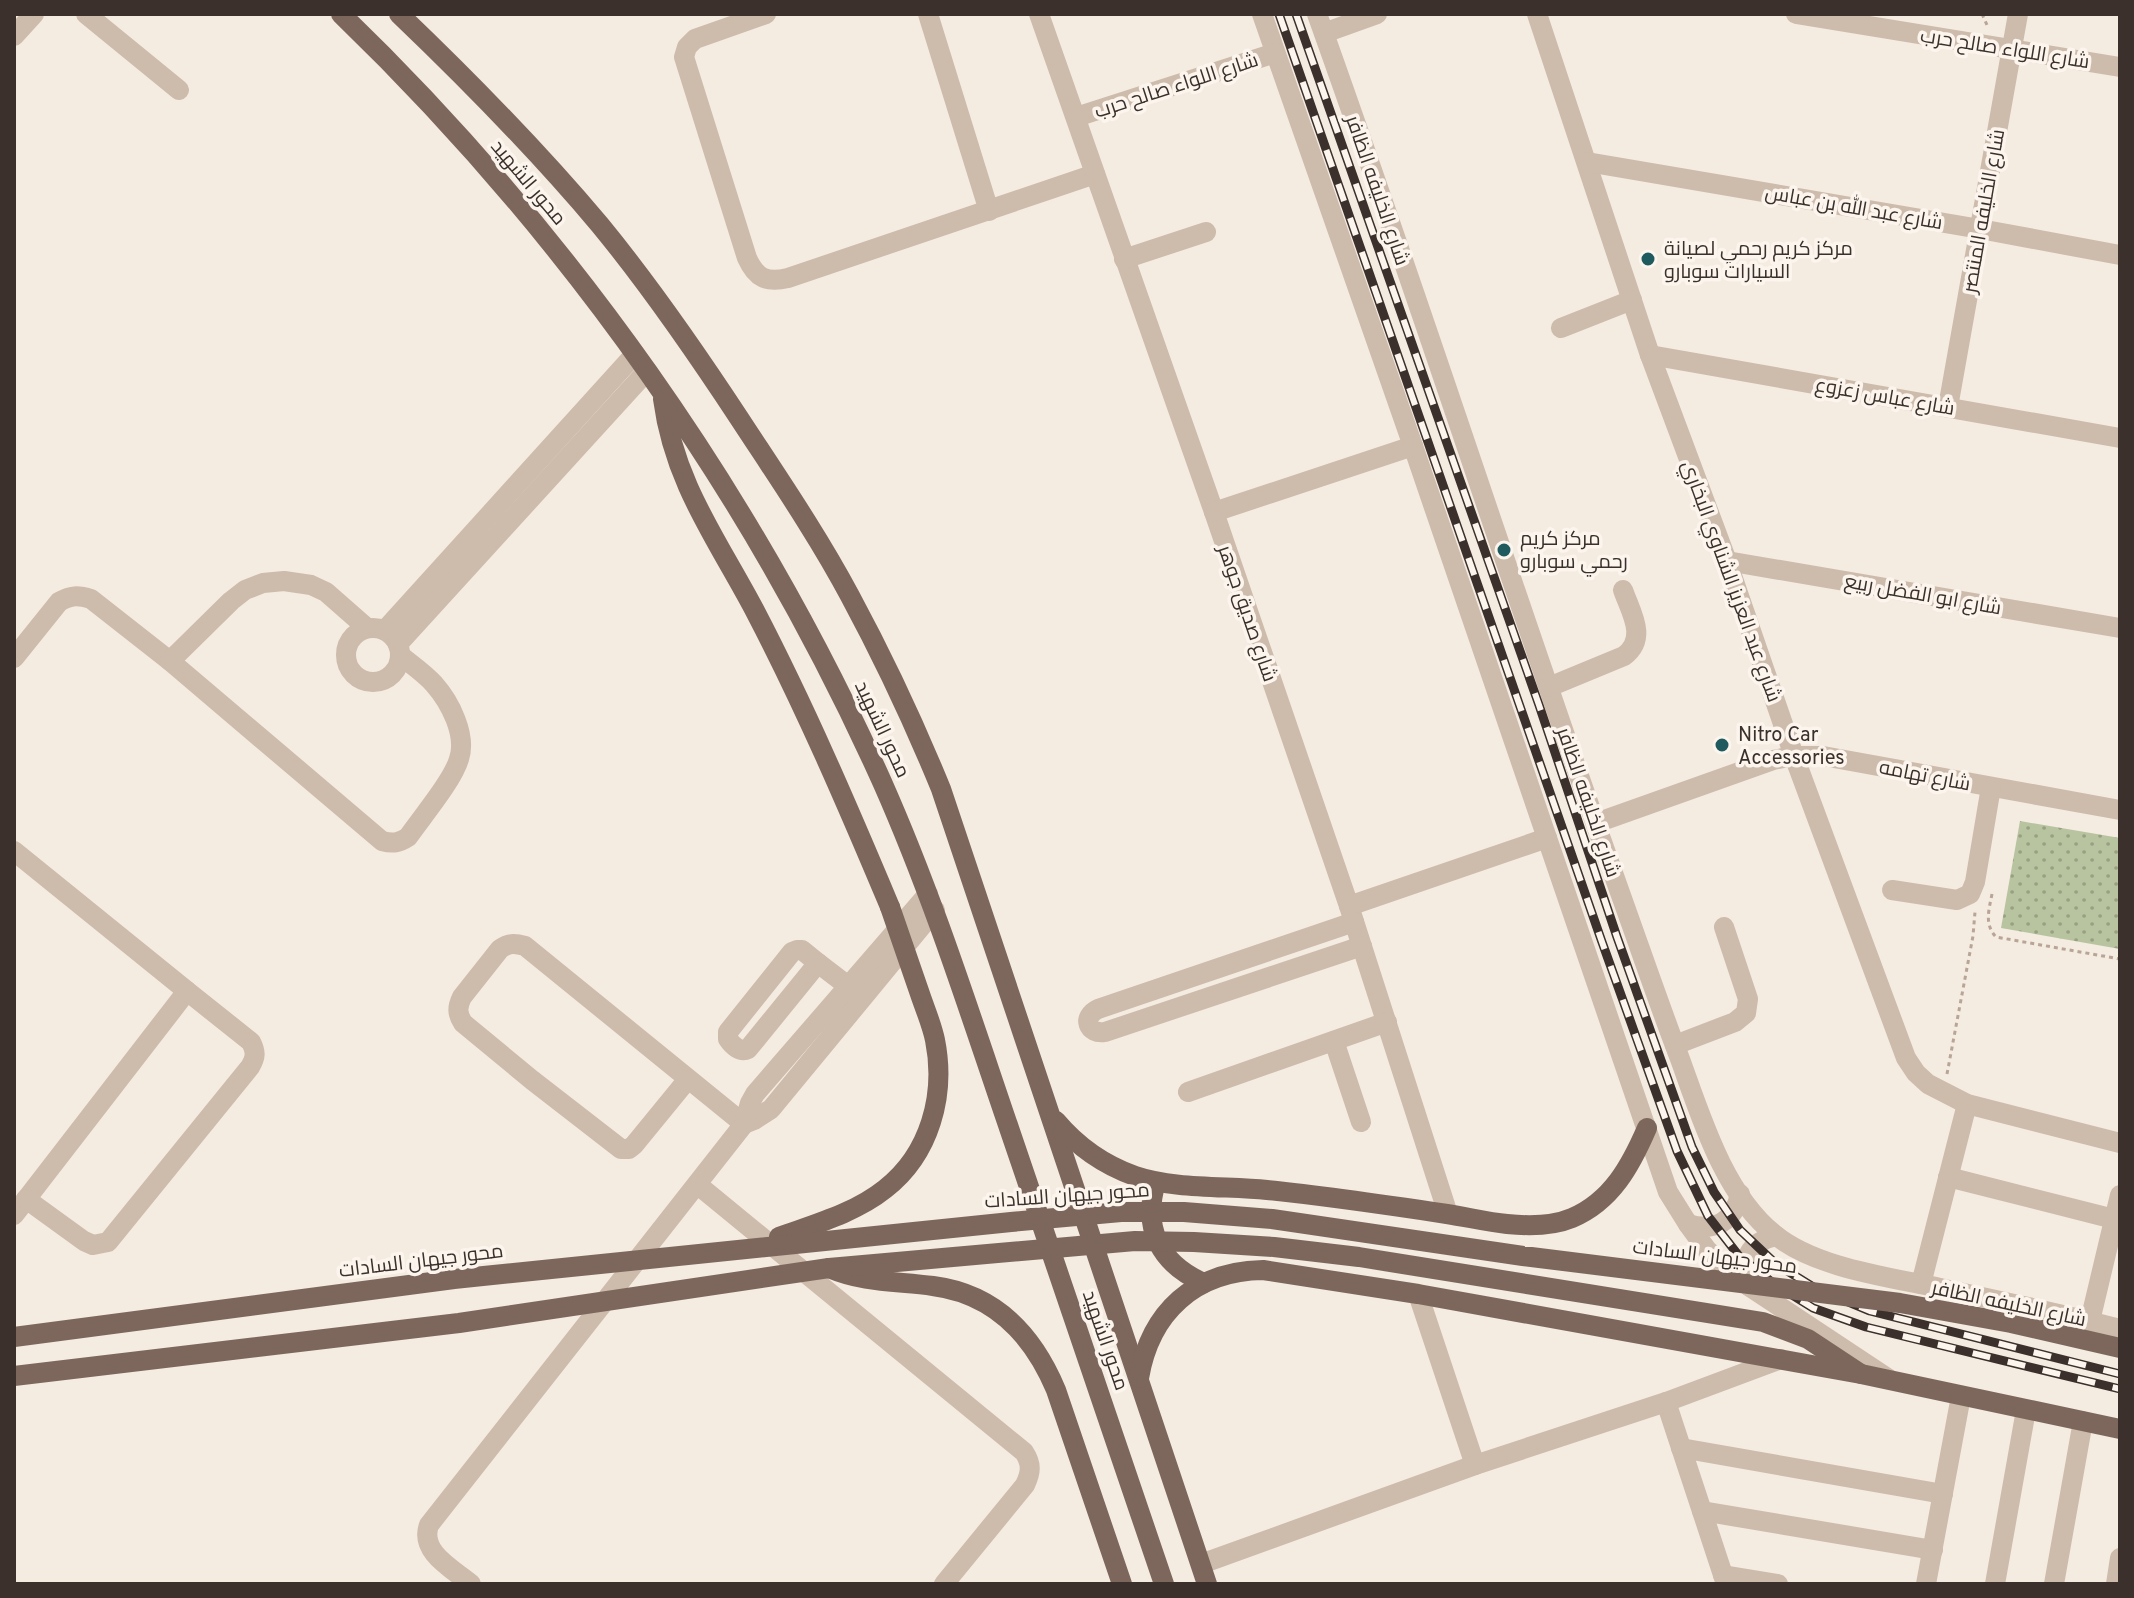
<svg xmlns="http://www.w3.org/2000/svg" width="2134" height="1598" viewBox="0 0 2134 1598" font-family="Overpass,Cairo,sans-serif">
  <style>
    .grass { fill: url(#grass-dots) }
    .lines { fill: none; stroke-linecap: round; stroke-linejoin: round }
    .path { stroke: #b9a596; stroke-width: 3; stroke-dasharray: 4 4; stroke-linecap: butt }
    .minor { stroke: #cdbbac; stroke-width: 20 }
    .major { stroke: #7d675c; stroke-width: 20 }
    .rail-casing { stroke: #3b302b; stroke-width: 9 }
    .rail { stroke: #fbf5ee; stroke-width: 6; stroke-dasharray: 18; stroke-linecap: butt }
    .major-bridge { stroke: #7d675c; stroke-width: 20 }
    .poi-dot { fill: #1f5a5e; stroke: #fbf5ee; stroke-width: 3 }
    .labels { text-anchor: middle; stroke-width: 7; stroke-linejoin: round; paint-order: stroke }
    .street-label { font-size: 20px; fill: #3b302b; stroke: #fbf5ee }
    .poi-label { font-size: 20px; fill: #3b302b; stroke: #fbf5ee; text-anchor: start }
  </style>
  <defs>
    <pattern id="grass-dots" width="8" height="8" patternUnits="userSpaceOnUse" patternTransform="scale(2)"><rect width="8" height="8" fill="#b8c4a0"/><path d="M2 2h.1M6 6h.1" fill="none" stroke="#97a083" stroke-width="1.8" stroke-linecap="round"/></pattern>
  </defs>
  <rect width="100%" height="100%" fill="#f4ebe1"/>
  <path class="grass" d="M2020,821L2120,838V949L2001,928Z"/>
  <g class="lines">
    <g class="path">
      <path d="M1982,14L1987,25"/>
      <path d="M1992,894C1989,910 1984,924 1996,937L2120,959"/>
      <path d="M1947,1074L1973,936L1975,912"/>
    </g>
    <g class="minor">
      <path d="M86,14L179,90"/>
      <path d="M766,14L695,39L687,47L684,57L747,258C756,278 766,283 788,278L1095,174"/>
      <path d="M928,14L989,211"/>
      <path d="M1039,14L1214,512L1349,906L1448,1214"/>
      <path d="M1262,14L1413,446L1668,1192L1688,1224L1707,1250L1727,1268L1750,1287L1889,1379"/>
      <path d="M1317,14C1423,309 1518,607 1623,901C1642,954 1660,1007 1680,1059C1701,1117 1724,1194 1774,1234C1815,1268 1889,1277 1940,1288C2000,1301 2060,1313 2120,1329"/>
      <path d="M1537,14L1650,355L1727,561L1794,756L1906,1058L1916,1073L1928,1084L1967,1104L2120,1143"/>
      <path d="M1796,14L2120,67"/>
      <path d="M1324,33L1377,14"/>
      <path d="M14,36L34,14"/>
      <path d="M1076,117L1275,53"/>
      <path d="M1587,162L1980,229L2120,255"/>
      <path d="M1124,259L1206,232"/>
      <path d="M1561,328L1632,300"/>
      <path d="M1650,355L2120,438"/>
      <path d="M1948,407L2018,14"/>
      <path d="M1214,512L1413,446"/>
      <path d="M1727,561L2120,628"/>
      <circle cx="373" cy="655" r="27"/>
      <path d="M385,630L635,354"/>
      <path d="M398,644L647,371"/>
      <path d="M14,658L59,602C71,595 78,595 91,599L170,661L382,841C393,844 399,843 408,837C422,817 453,780 459,759C467,735 450,702 434,684C424,673 412,665 401,656"/>
      <path d="M170,661L231,601L245,590L263,583L284,581L311,585L326,592L367,628"/>
      <path d="M1549,687L1624,656C1648,638 1631,613 1623,590"/>
      <path d="M1596,823L1773,760L1794,756H1823L2120,810"/>
      <path d="M14,851L187,991L14,1215"/>
      <path d="M1892,890L1957,900L1970,894L1975,882L1991,787"/>
      <path d="M1349,906L1547,838"/>
      <path d="M1354,922L1098,1009C1081,1017 1088,1035 1105,1032L1362,946"/>
      <path d="M797,950H802L818,963L748,1049C740,1053 732,1045 728,1039V1032L792,952Z"/>
      <path d="M818,963L848,986"/>
      <path d="M1334,1041L1361,1122"/>
      <path d="M1675,1045L1735,1022L1746,1013L1748,999L1724,927"/>
      <path d="M688,1079L634,1145L629,1149H621L532,1080L463,1023C457,1014 457,1007 462,997L500,949C509,943 514,943 525,946L744,1124"/>
      <path d="M1188,1092L1387,1022"/>
      <path d="M744,1124L754,1120L771,1109L935,910"/>
      <path d="M1948,1177L2114,1219"/>
      <path d="M698,1185L1024,1452C1032,1464 1031,1472 1025,1485L944,1584"/>
      <path d="M26,1199L84,1241L93,1245L108,1242L250,1067C256,1057 256,1052 251,1042L187,991"/>
      <path d="M1688,1224C1715,1232 1734,1222 1740,1194"/>
      <path d="M1921,1284L1967,1104"/>
      <path d="M1750,1287C1739,1261 1749,1242 1776,1236"/>
      <path d="M1418,1294L1475,1465"/>
      <path d="M2090,1321L2120,1195"/>
      <path d="M1666,1402L1726,1584"/>
      <path d="M1681,1448L1943,1494"/>
      <path d="M1702,1511L1933,1550"/>
      <path d="M1201,1564L1475,1465L1666,1402L1781,1359"/>
      <path d="M1723,1575L1778,1584"/>
      <path d="M471,1584C453,1569 419,1552 429,1525L744,1124L750,1103L755,1094L928,894"/>
      <path d="M1926,1584L1961,1396"/>
      <path d="M1995,1584L2026,1410"/>
      <path d="M2054,1584L2083,1421"/>
      <path d="M2116,1584L2120,1558"/>
    </g>
    <g class="major">
      <path d="M341,14C568,233 754,496 883,784C933,897 970,1014 1010,1131C1061,1282 1112,1433 1164,1584"/>
      <path d="M399,14C469,81 537,150 600,225C651,287 697,354 741,421C779,479 818,536 850,596C884,659 914,723 941,789L1207,1584"/>
      <path d="M663,399C674,483 717,539 755,611C805,707 848,807 890,907"/>
      <path d="M1056,1121C1077,1146 1104,1165 1135,1176C1173,1189 1226,1186 1267,1190C1327,1196 1387,1205 1447,1214C1467,1217 1487,1222 1507,1224C1527,1226 1553,1226 1572,1218C1612,1201 1631,1165 1647,1128"/>
      <path d="M1156,1182C1142,1228 1160,1264 1204,1283"/>
      <path d="M829,1268C864,1283 897,1281 933,1286C995,1294 1033,1335 1056,1390L1122,1584"/>
      <path d="M1139,1378C1150,1312 1195,1271 1263,1270L1418,1294L1861,1374L2120,1429"/>
    </g>
    <defs>
      <g id="rail">
        <path d="M1279,14L1602,942L1677,1151L1708,1216L1739,1256L1773,1283L1813,1308L1866,1327L2120,1389"/>
        <path d="M1296,14L1539,705L1617,937L1692,1147L1714,1192L1740,1230L1776,1264L1815,1288L1870,1311L2120,1374"/>
      </g>
    </defs>
    <use href="#rail" class="rail-casing"/>
    <use href="#rail" class="rail"/>
    <g class="major-bridge">
      <path d="M779,1237C815,1224 855,1213 885,1189C930,1154 946,1095 935,1040C932,1025 925,1009 920,994C910,965 900,936 890,907"/>
      <path d="M14,1337L454,1279L1011,1222L1121,1212H1184L1272,1219L1523,1256L1900,1303L2011,1323L2120,1348"/>
      <path d="M14,1376L459,1323L829,1268L1135,1241L1194,1242L1274,1247L1359,1257L1763,1322L1808,1339L1861,1374"/>
    </g>
  </g>
  <g class="poi-dot">
    <circle cx="1648" cy="259" r="8"/>
    <circle cx="1504" cy="550" r="8"/>
    <circle cx="1722" cy="745" r="8"/>
  </g>
  <g class="labels">
    <g class="street-label">
      <text transform="translate(2005 48) rotate(9)" y="7">شارع اللواء صالح حرب</text>
      <text transform="translate(1176 85) rotate(-18)" y="7">شارع اللواء صالح حرب</text>
      <text transform="translate(529 182) rotate(50)" y="7">محور الشهيد</text>
      <text transform="translate(1378 190) rotate(71)" y="7">شارع الخليفه الظافر</text>
      <text transform="translate(1854 207) rotate(10)" y="7">شارع عبد الله بن عباس</text>
      <text transform="translate(1983 211) rotate(-80)" y="7">شارع الخليفه المنتصر</text>
      <text transform="translate(1885 396) rotate(10)" y="7">شارع عباس زعزوع</text>
      <text transform="translate(1732 581) rotate(70)" y="7">شارع عبد العزيز الشناوي البخاري</text>
      <text transform="translate(1923 594) rotate(10)" y="7">شارع ابو الفضل ربيع</text>
      <text transform="translate(1248 613) rotate(71)" y="7">شارع صديق جوهر</text>
      <text transform="translate(883 729) rotate(65)" y="7">محور الشهيد</text>
      <text transform="translate(1925 775) rotate(11)" y="7">شارع تهامه</text>
      <text transform="translate(1589 802) rotate(71)" y="7">شارع الخليفه الظافر</text>
      <text transform="translate(1067 1195) rotate(-4)" y="7">محور جيهان السادات</text>
      <text transform="translate(1715 1256) rotate(7)" y="7">محور جيهان السادات</text>
      <text transform="translate(421 1260) rotate(-7)" y="7">محور جيهان السادات</text>
      <text transform="translate(2009 1303) rotate(12)" y="7">شارع الخليفه الظافر</text>
      <text transform="translate(1106 1340) rotate(71)" y="7">محور الشهيد</text>
    </g>
    <g class="poi-label">
      <text x="1664" y="255">مركز كريم رحمي لصيانة<tspan x="1664" dy="23">السيارات سوبارو</tspan></text>
      <text x="1520" y="545">مركز كريم<tspan x="1520" dy="23">رحمي سوبارو</tspan></text>
      <text x="1738" y="741">Nitro Car<tspan x="1738" dy="23">Accessories</tspan></text>
    </g>
  </g>
  <rect width="2134" height="1598" fill="none" stroke="#3b302b" stroke-width="32"/>
</svg>
